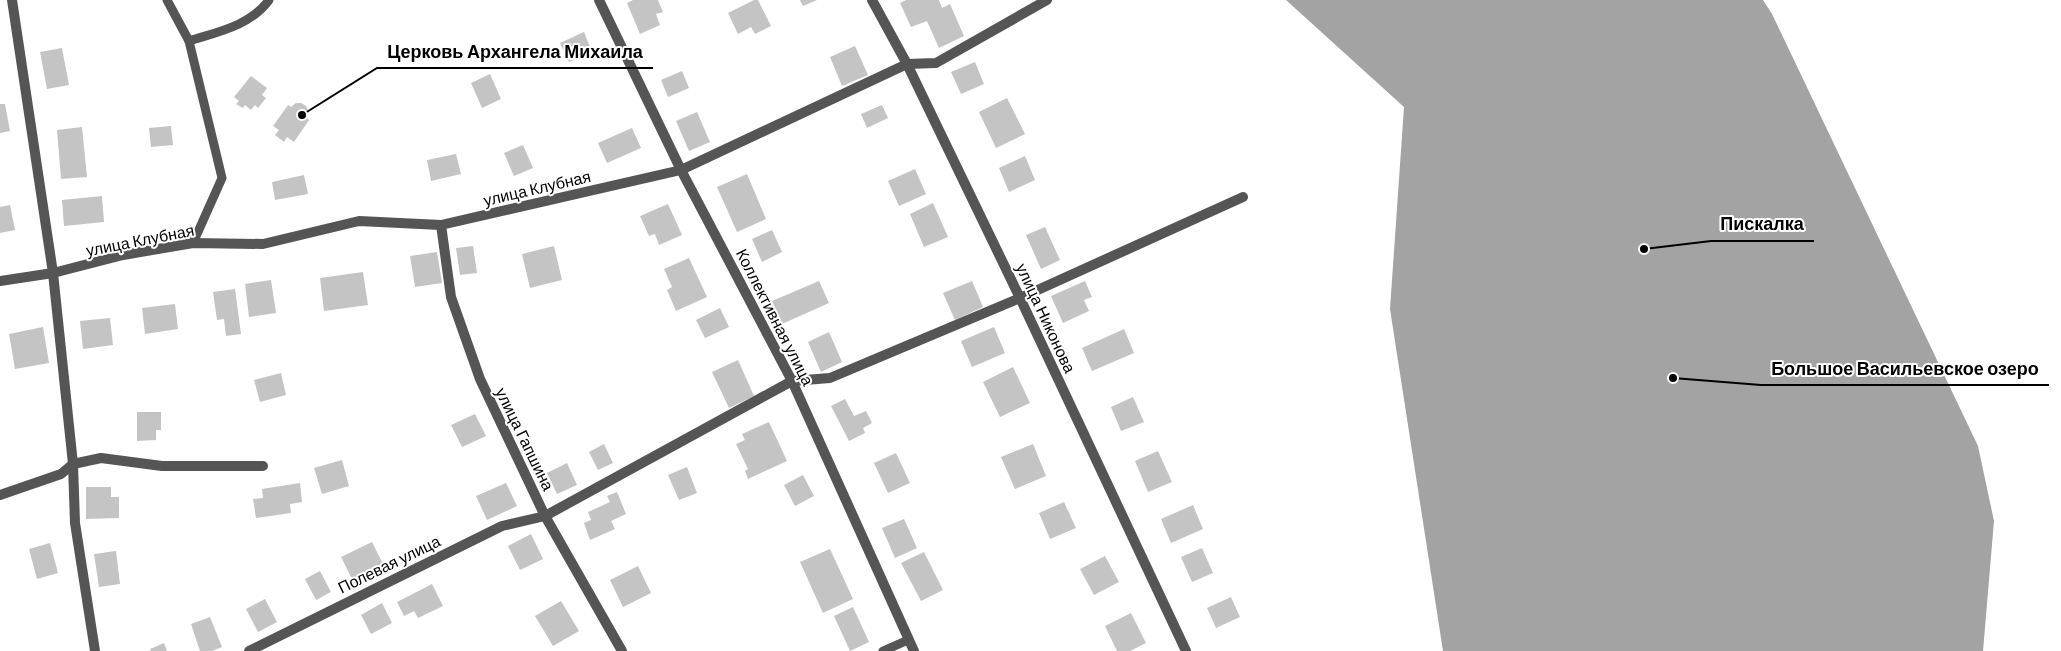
<svg xmlns="http://www.w3.org/2000/svg" width="2061" height="651" viewBox="0 0 2061 651" font-family="Barlow,sans-serif">
  <style>
    .water { fill: #a3a3a3 }
    .building { fill: #c4c4c4 }
    .lines { fill: none; stroke-linecap: round; stroke-linejoin: round }
    .lane { stroke: #555; stroke-width: 9 }
    .street { stroke: #555; stroke-width: 10 }
    .labels { text-anchor: middle; stroke-width: 4; stroke-linejoin: round; paint-order: stroke }
    .street-label { font-size: 16px; fill: #000; stroke: #fff }
    .leader { fill: none; stroke: #000; stroke-width: 2 }
    .callout-dot { fill: #000; stroke: #fff; stroke-width: 2 }
    .callout-label { font-size: 18px; text-anchor: middle; font-weight: bold; fill: #000; stroke: #fff; stroke-width: 4; stroke-linejoin: round; paint-order: stroke }
  </style>
  <rect width="100%" height="100%" fill="#fff"/>
  <path class="water" d="M1286,0H1763L1772,14L1978,446L1994,521L1983,651H1443L1390,309L1404,107Z"/>
  <g class="building">
    <path d="M633,0H658L663,12L656,14L660,25L640,34L627,3Z"/>
    <path d="M754,0H758L771,26L755,34L751,27L738,34L728,13Z"/>
    <path d="M800,0H817L803,6Z"/>
    <path d="M906,0H939L942,8L950,4L964,36L939,48L927,21L911,27L900,3Z"/>
    <path d="M584,32L592,52L569,62L560,43Z"/>
    <path d="M855,46L868,75L842,86L830,57Z"/>
    <path d="M62,48L69,85L47,89L40,52Z"/>
    <path d="M975,62L984,84L961,94L951,72Z"/>
    <path d="M682,71L689,88L668,97L661,80Z"/>
    <path d="M490,74L501,99L482,108L471,83Z"/>
    <path d="M251,76L267,88L262,95L266,98L258,108L255,105L251,110L245,105L243,108L236,104L239,101L234,97Z"/>
    <path d="M1007,98L1025,134L996,148L979,112Z"/>
    <path d="M296,103H301L306,106L308,111L306,117L309,120L294,142L287,137L284,142L275,135L279,130L273,126L288,105L291,107Z"/>
    <path d="M0,104H5L10,131L0,133Z"/>
    <path d="M882,105L888,118L867,128L861,114Z"/>
    <path d="M697,112L710,142L689,151L676,121Z"/>
    <path d="M171,126L173,145L151,147L149,128Z"/>
    <path d="M82,127L87,177L61,179L57,130Z"/>
    <path d="M632,128L641,148L607,163L598,143Z"/>
    <path d="M523,145L533,168L514,176L504,153Z"/>
    <path d="M456,154L461,174L431,181L427,160Z"/>
    <path d="M1025,156L1035,180L1009,192L999,168Z"/>
    <path d="M915,169L926,194L899,206L888,181Z"/>
    <path d="M747,174L766,219L737,232L717,187Z"/>
    <path d="M304,175L308,194L275,200L272,182Z"/>
    <path d="M102,196L104,222L64,226L62,200Z"/>
    <path d="M933,203L948,237L924,247L910,214Z"/>
    <path d="M668,204L682,235L659,245L655,234L649,236L640,216Z"/>
    <path d="M10,205L15,230L0,233V207Z"/>
    <path d="M1045,227L1060,260L1041,269L1026,235Z"/>
    <path d="M772,230L782,252L762,262L752,239Z"/>
    <path d="M473,246L477,273L460,275L456,248Z"/>
    <path d="M554,246L562,280L530,288L522,254Z"/>
    <path d="M437,252L442,283L415,287L410,256Z"/>
    <path d="M689,258L707,297L676,311L667,290L672,287L664,269Z"/>
    <path d="M363,272L368,305L324,311L320,278Z"/>
    <path d="M271,280L276,313L249,317L245,284Z"/>
    <path d="M819,281L829,303L782,324L772,301Z"/>
    <path d="M972,281L983,307L955,320L943,293Z"/>
    <path d="M1085,281L1092,297L1084,300L1089,311L1063,323L1051,296Z"/>
    <path d="M235,289L241,334L226,336L224,319L217,320L213,292Z"/>
    <path d="M175,304L178,329L145,334L142,308Z"/>
    <path d="M720,308L729,327L705,338L696,320Z"/>
    <path d="M110,318L113,345L83,349L80,321Z"/>
    <path d="M43,327L49,363L15,369L9,334Z"/>
    <path d="M994,327L1005,353L972,367L961,341Z"/>
    <path d="M1124,329L1134,353L1092,371L1082,348Z"/>
    <path d="M829,332L842,362L821,372L808,342Z"/>
    <path d="M738,360L754,396L729,408L712,372Z"/>
    <path d="M1013,367L1030,403L1000,417L983,382Z"/>
    <path d="M281,373L286,395L260,402L254,380Z"/>
    <path d="M1133,397L1144,422L1121,431L1111,407Z"/>
    <path d="M845,399L854,416L866,411L872,423L863,428L865,433L849,441L831,406Z"/>
    <path d="M137,412H161V430H156V440L137,441Z"/>
    <path d="M475,414L486,436L462,447L451,425Z"/>
    <path d="M769,422L787,461L748,479L745,471L748,469L736,444L745,440L742,434Z"/>
    <path d="M604,444L613,463L598,470L589,452Z"/>
    <path d="M1033,444L1046,476L1015,489L1001,457Z"/>
    <path d="M1158,451L1172,482L1148,492L1135,461Z"/>
    <path d="M896,453L910,483L888,493L874,463Z"/>
    <path d="M342,460L349,486L322,494L314,468Z"/>
    <path d="M567,463L577,485L557,494L547,473Z"/>
    <path d="M687,467L697,493L679,500L668,475Z"/>
    <path d="M803,475L814,496L795,506L784,485Z"/>
    <path d="M300,483L302,502L290,504L291,513L256,518L253,499L263,498L262,489Z"/>
    <path d="M506,483L517,506L487,520L476,496Z"/>
    <path d="M86,487H111V497H119V518L86,519Z"/>
    <path d="M617,492L626,514L611,521L615,529L590,540L584,523L591,520L588,512L610,502L607,496Z"/>
    <path d="M1064,502L1076,528L1050,539L1039,513Z"/>
    <path d="M1193,505L1203,529L1171,543L1161,519Z"/>
    <path d="M904,519L917,548L895,558L882,528Z"/>
    <path d="M531,534L543,559L520,570L508,546Z"/>
    <path d="M372,542L385,568L354,583L341,557Z"/>
    <path d="M50,543L58,573L37,579L29,549Z"/>
    <path d="M1202,548L1213,573L1192,582L1181,557Z"/>
    <path d="M830,549L853,599L823,613L800,562Z"/>
    <path d="M116,551L120,584L99,587L94,554Z"/>
    <path d="M924,552L943,590L921,601L901,563Z"/>
    <path d="M1105,556L1119,582L1094,595L1080,569Z"/>
    <path d="M638,566L651,593L623,607L610,580Z"/>
    <path d="M320,571L331,592L316,600L305,579Z"/>
    <path d="M432,584L443,606L418,618L414,611L404,616L397,602Z"/>
    <path d="M1231,597L1240,617L1216,628L1207,608Z"/>
    <path d="M265,599L277,622L258,632L246,609Z"/>
    <path d="M561,601L579,631L553,646L535,616Z"/>
    <path d="M382,603L392,623L371,634L361,615Z"/>
    <path d="M853,607L869,642L850,651L834,616Z"/>
    <path d="M1131,613L1146,643L1130,651H1117L1105,626Z"/>
    <path d="M210,617L222,647L212,651H200L191,624Z"/>
    <path d="M164,643L167,651H151L150,649Z"/>
  </g>
  <g class="lines">
    <g class="lane">
      <path d="M167,0L189,41L222,178L193,243"/>
      <path d="M189,41C217,32 250,26 269,0"/>
      <path d="M883,651L908,640"/>
    </g>
    <g class="street">
      <path d="M12,0L53,273L73,464L75,523L95,651"/>
      <path d="M599,0L681,170L792,381L914,651"/>
      <path d="M872,0L907,64L1020,298L1186,651"/>
      <path d="M441,225L451,297L480,379L545,516L622,651"/>
      <path d="M0,281L53,273L123,255L193,243L263,244L359,221L441,225L681,170L907,64L936,63L1047,0"/>
      <path d="M0,495L61,474L73,464L101,458L162,466H263"/>
      <path d="M249,651L502,526L545,516L792,381L830,378L1020,298L1243,197"/>
    </g>
  </g>
  <g class="labels">
    <g class="street-label">
      <text transform="translate(537 188) rotate(-13)" y="6">улица Клубная</text>
      <text transform="translate(140 240) rotate(-11)" y="6">улица Клубная</text>
      <text transform="translate(775 317) rotate(63)" y="6">Коллективная улица</text>
      <text transform="translate(1046 318) rotate(65)" y="6">улица Никонова</text>
      <text transform="translate(525 439) rotate(64)" y="6">улица Гапшина</text>
      <text transform="translate(389 564) rotate(-26)" y="6">Полевая улица</text>
    </g>
  </g>
  <path class="leader" d="M302 115L377 68H653M1644 249L1711 241H1814M1673 378L1761 385H2049"/>
  <g class="callout-dot">
    <circle cx="302" cy="115" r="5"/>
    <circle cx="1644" cy="249" r="5"/>
    <circle cx="1673" cy="378" r="5"/>
  </g>
  <g class="callout-label">
    <text x="515" y="58">Церковь Архангела Михаила</text>
    <text x="1762" y="230">Пискалка</text>
    <text x="1905" y="375">Большое Васильевское озеро</text>
  </g>
</svg>
